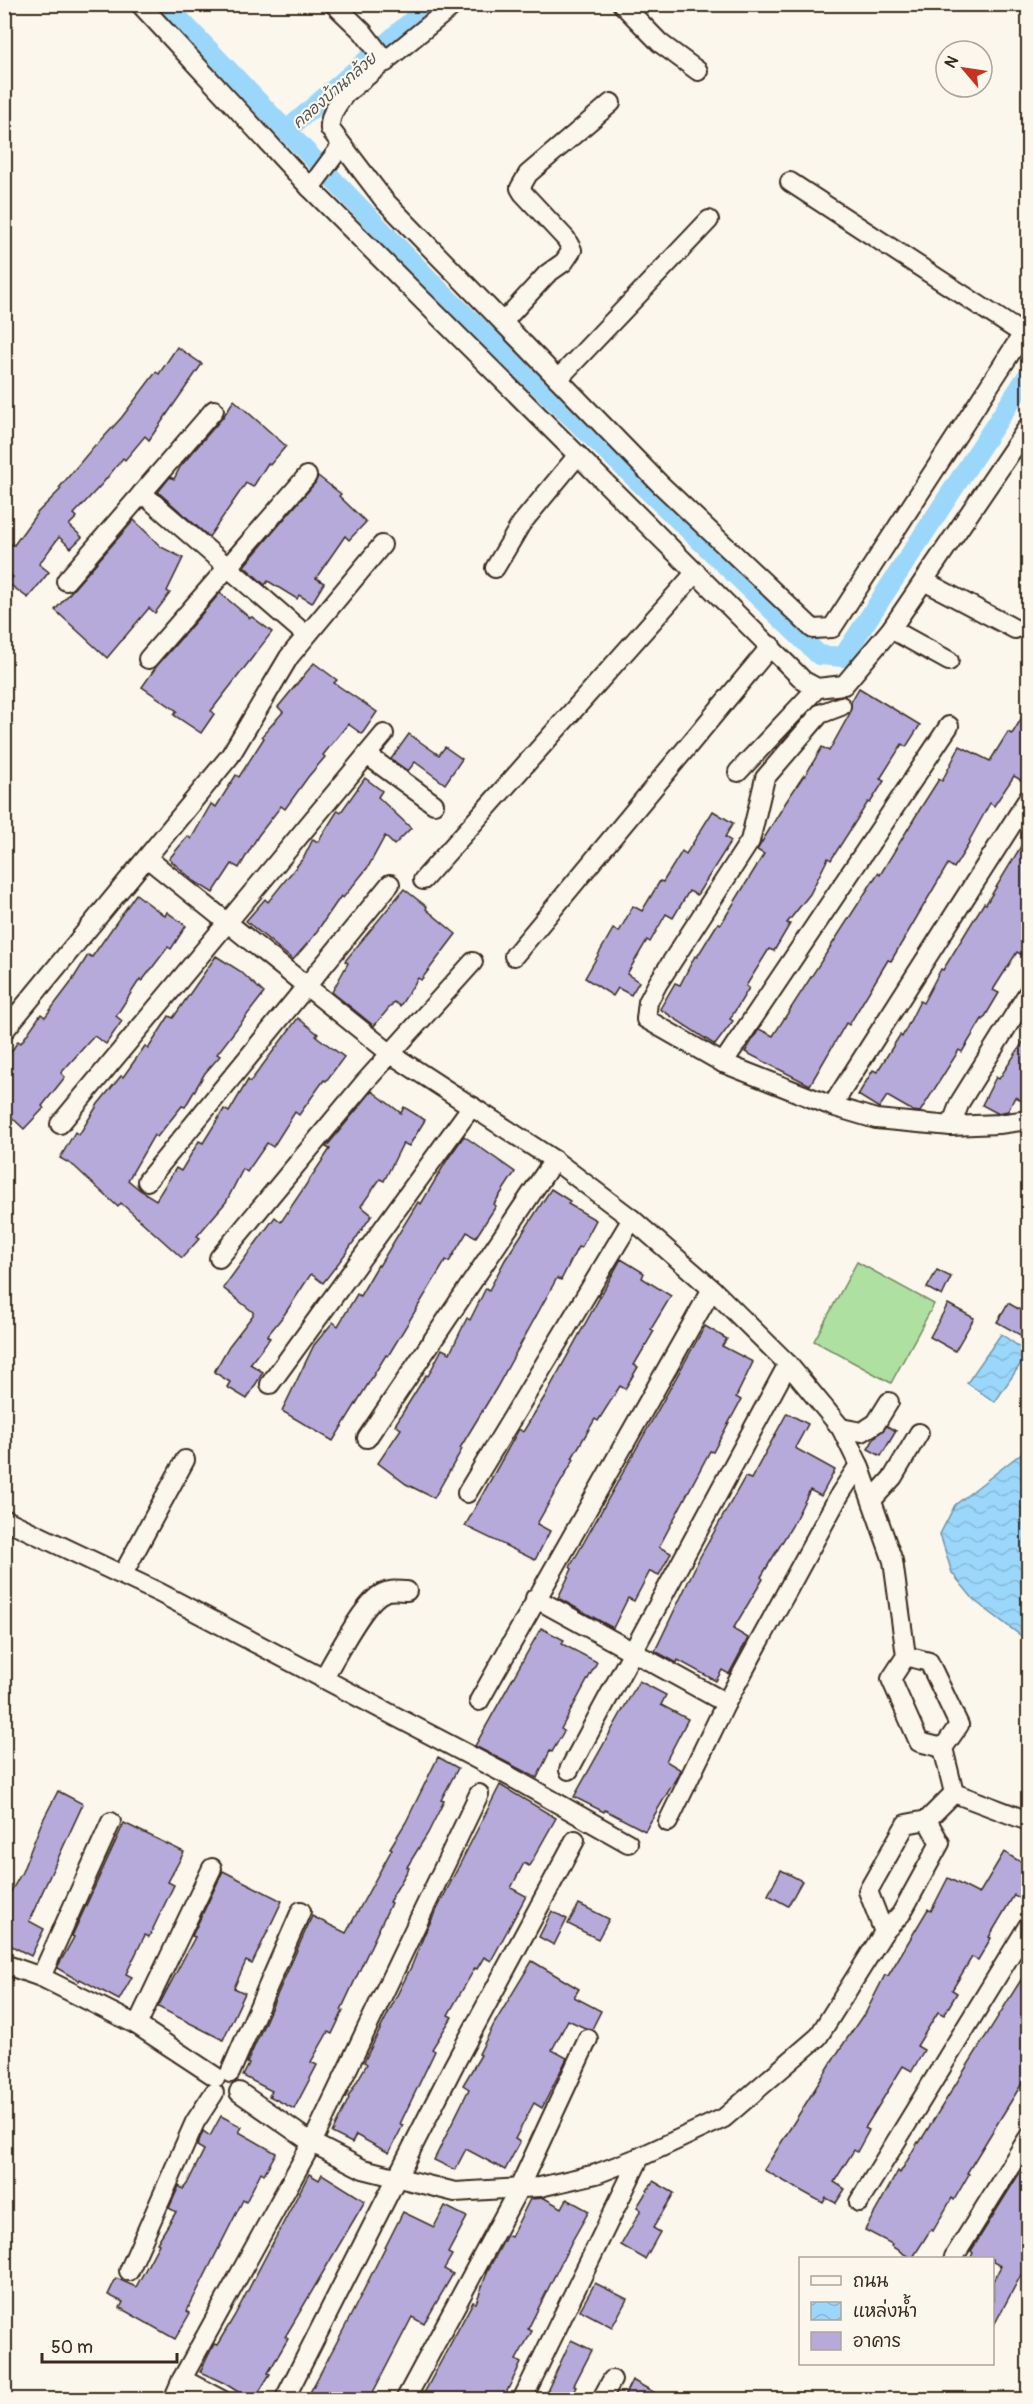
<svg xmlns="http://www.w3.org/2000/svg" width="1033" height="2404" viewBox="0 0 1033 2404" font-family="Pangolin,'Playpen Sans Thai',sans-serif">
  <style>
    .grass { fill: #aee0a1; stroke: #748560; stroke-width: 1.5 }
    .water { fill: url(#water-waves); stroke: #7492a3; stroke-width: 1.5 }
    .lines { fill: none; stroke-linecap: round; stroke-linejoin: round }
    .canal { stroke: #9ad7fb; stroke-width: 20 }
    .building { fill: #b6aadb; stroke: #3b2a1e; stroke-width: 1.5 }
    .minor-casing { stroke: #3b2a1e; stroke-width: 22 }
    .minor { stroke: #fbf7ec; stroke-width: 18 }
    .labels { text-anchor: middle; stroke-width: 4.5; stroke-linejoin: round; paint-order: stroke }
    .water-label { font-size: 16px; font-style: italic; fill: #535555; stroke: #fbf7ec }
  </style>
  <defs>
    <pattern id="water-waves" width="16" height="10" patternUnits="userSpaceOnUse" patternTransform="scale(1.5)"><rect width="16" height="10" fill="#9ad7fb"/><path d="M0 5q4-4 8 0t8 0" fill="none" stroke="#86b9d7"/></pattern>
  </defs>
  <rect width="100%" height="100%" fill="#fbf7ec"/>
  <filter id="ink" filterUnits="userSpaceOnUse"><feTurbulence type="fractalNoise" baseFrequency=".0167" numOctaves="2"/><feDisplacementMap in="SourceGraphic" scale="12" xChannelSelector="R" yChannelSelector="G"/><feConvolveMatrix kernelMatrix="1 2 1 2 8 2 1 2 1" color-interpolation-filters="sRGB"/></filter>
  <g filter="url(#ink)">
    <path class="grass" d="M857,1262L934,1304L891,1383L814,1341Z"/>
    <g class="water">
      <path d="M1001,1334L1028,1353L995,1402L967,1383Z"/>
      <path d="M1028,1448V1641L975,1601L952,1573L940,1534L955,1505Z"/>
    </g>
    <g class="lines">
      <g class="canal">
        <path d="M165,4L439,290L819,655L843,657L1028,375"/>
        <path d="M286,131L431,4"/>
      </g>
    </g>
    <g class="building">
      <path d="M177,347L202,364L149,440L145,436L125,460L123,458L102,484L74,514L77,517L69,525L82,537L71,548L59,537L39,564L49,572L28,598L8,583L13,577L4,569V553L12,544L14,545L37,513L61,489L59,488L95,445L96,446L122,417L156,372L159,374Z"/>
      <path d="M234,400L286,446L270,465L268,463L253,487L246,483L209,537L158,492L170,477L174,479L180,467L223,417Z"/>
      <path d="M318,476L341,494L339,496L366,522L349,540L345,536L316,578L324,583L312,603L299,595L297,599L268,581L265,585L244,566L315,483Z"/>
      <path d="M134,520L161,547L183,558L167,591L170,593L155,613L149,608L107,658L55,610Z"/>
      <path d="M220,593L250,618L252,617L272,632L211,711L214,714L201,733L174,715L177,711L142,687L156,667Z"/>
      <path d="M314,663L337,680L334,683L377,712L362,734L348,724L323,755L325,757L308,777L285,809L281,806L258,836L239,868L232,864L213,893L194,881L169,859L188,836L191,839L211,804L216,807L236,775L239,777L264,738L262,736L283,712L278,707Z"/>
      <path d="M859,688L920,725L906,747L902,744L880,779L884,781L870,803L868,802L831,860L828,858L810,894L787,923L790,924L774,951L769,949L746,986L749,988L730,1019L733,1021L715,1045L660,1009L675,983L680,985L695,956L697,957L718,923L721,924L764,854L757,850L786,802L804,775L805,776L822,747L829,751L850,713L851,702Z"/>
      <path d="M1029,706V785L1014,776L994,806L990,803L969,841L970,842L954,868L948,864L891,961L888,960L849,1025L846,1023L810,1085L745,1052L759,1029L773,1036L878,873L880,875L920,809L939,779L942,781L960,746L990,761L1008,732L1012,734Z"/>
      <path d="M409,734L439,755L445,747L462,759L445,784L415,762L408,771L391,759Z"/>
      <path d="M365,778L382,791L378,797L411,828L394,845L385,836L368,867L343,898L341,896L313,937L293,960L246,921L265,899L268,902L304,857L313,839L318,842L338,810L341,812Z"/>
      <path d="M713,811L733,823L725,837L731,841L697,895L689,891L673,918L666,914L650,942L647,940L627,974L639,982L631,995L618,988L613,996L585,978L613,929L619,932L633,906L642,911L660,881L663,882L682,851L686,854Z"/>
      <path d="M1029,833V945L1022,955L1017,952L993,990L999,993L983,1020L982,1019L962,1052L959,1050L920,1112L913,1111L887,1096L879,1108L858,1095L873,1070L877,1072L900,1035L902,1037L920,1001L923,1003L941,969L943,970L984,903L986,904Z"/>
      <path d="M404,889L427,907L426,909L456,934L421,980L418,978L400,1006L394,1002L374,1026L332,992L348,963L345,961Z"/>
      <path d="M136,894L165,916L167,912L186,926L171,949L168,947L142,981L140,979L116,1016L122,1021L106,1044L94,1036L61,1073L65,1077L42,1106L44,1108L24,1129L4,1110V1063L18,1041L21,1043L41,1014L45,1017L70,984L88,955L92,957Z"/>
      <path d="M216,956L240,971L264,993L217,1054L220,1056L205,1073L185,1107L182,1106L157,1137L154,1135L128,1180L140,1190L156,1200L176,1168L181,1171L199,1141L203,1143L224,1109L229,1112L248,1080L250,1082L298,1018L318,1034L316,1036L344,1057L326,1081L324,1080L299,1115L295,1112L273,1147L267,1143L247,1172L243,1169L226,1202L197,1236L200,1238L182,1258L121,1203L118,1207L74,1166L60,1158L75,1132L79,1135L98,1104L121,1076L123,1077L145,1046L148,1049L169,1016L173,1018Z"/>
      <path d="M1029,1033V1105L1015,1097L1008,1111L997,1113L982,1105L996,1077L999,1079Z"/>
      <path d="M372,1091L401,1113L404,1107L425,1120L409,1146L403,1143L384,1181L380,1179L361,1206L372,1215L346,1253L323,1283L311,1274L284,1315L267,1336L270,1338L250,1364L263,1372L247,1399L227,1387L230,1382L214,1372L229,1346L253,1315V1312L223,1288L275,1217L281,1222L330,1149L326,1147Z"/>
      <path d="M464,1136L515,1172L494,1204L496,1206L476,1237L467,1232L449,1262L446,1260L388,1356L386,1355L333,1441L282,1411L314,1345L333,1322L338,1326L357,1294L360,1296L378,1265L379,1266L418,1202L421,1204L447,1160Z"/>
      <path d="M551,1189L570,1201L568,1204L596,1220L581,1248L578,1247L561,1280L557,1278L497,1387L460,1448L462,1449L434,1498L406,1484L378,1463L401,1429L395,1425L426,1375L428,1376L442,1349L450,1353L467,1318L470,1320L486,1288L489,1290L505,1260Z"/>
      <path d="M621,1259L644,1273L642,1278L671,1296L651,1329L654,1331L634,1365L638,1367L625,1389L620,1386L598,1421L595,1419L572,1458L574,1459L537,1524L550,1531L535,1560L465,1526L519,1429L523,1432L545,1396Z"/>
      <path d="M937,1270L951,1277L942,1296L927,1288Z"/>
      <path d="M1008,1303L1029,1315V1340L997,1322Z"/>
      <path d="M948,1304L974,1318L955,1351L930,1337Z"/>
      <path d="M705,1326L727,1339L722,1346L753,1362L736,1397L741,1400L713,1452L710,1451L659,1547L671,1553L659,1575L650,1571L634,1601L628,1598L613,1628L558,1598L572,1569L570,1567Z"/>
      <path d="M787,1413L808,1424L795,1448L835,1470L821,1496L810,1490L792,1526L761,1577L763,1579L733,1629L748,1638L729,1674L722,1670L716,1681L678,1660L677,1663L655,1651L700,1557L745,1477L751,1479Z"/>
      <path d="M887,1426L896,1431L881,1456L868,1449L875,1437Z"/>
      <path d="M541,1628L564,1640L562,1644L597,1662L561,1729L564,1731L552,1752L550,1751L537,1778L475,1746Z"/>
      <path d="M639,1681L666,1695L661,1705L688,1719L666,1761L681,1770L645,1831L605,1810L604,1812L574,1797Z"/>
      <path d="M438,1757L458,1768L441,1800L444,1801L428,1833L407,1867L409,1868L389,1902L391,1903L341,2010L343,2011L332,2034L328,2032L311,2062L317,2065L294,2109L269,2096L272,2091L243,2076L249,2064L247,2063L312,1916L346,1933L392,1849L390,1848L406,1822Z"/>
      <path d="M500,1785L556,1818L529,1866L524,1863L511,1888L526,1896L491,1961L484,1957L477,1969L475,1968L448,2015L452,2017L432,2049L435,2051L400,2124L403,2125L389,2153L356,2135L352,2143L332,2133L349,2098L348,2097L367,2064L364,2062L412,1965L425,1933Z"/>
      <path d="M58,1791L83,1804L29,1921L44,1929L31,1956L4,1942V1904L22,1872L41,1824Z"/>
      <path d="M124,1823L184,1852L168,1882L174,1885L159,1916L149,1937L145,1935L126,1974L132,1977L119,2000L80,1979L79,1981L57,1968L74,1937L72,1936Z"/>
      <path d="M1004,1852L1029,1867V1903L1014,1895L989,1937L991,1938L978,1960L972,1957L952,1990L957,1993L944,2015L938,2012L917,2046L924,2050L912,2071L903,2066L865,2128L869,2130L857,2152L854,2150L834,2182L845,2189L836,2203L826,2198L823,2203L764,2170L840,2049L863,2015L864,2016L885,1975L888,1976L928,1909L931,1911L948,1878L979,1894Z"/>
      <path d="M781,1870L802,1881L788,1906L768,1895Z"/>
      <path d="M223,1871L282,1901L252,1964L246,1961L234,1988L245,1993L223,2040L158,2007L195,1937L192,1936Z"/>
      <path d="M579,1904L609,1919L598,1939L568,1924Z"/>
      <path d="M552,1911L567,1919L554,1945L539,1937Z"/>
      <path d="M532,1961L579,1989L574,1997L601,2011L592,2029L585,2028L568,2020L552,2050L567,2058L542,2108L534,2103L515,2139L520,2142L505,2170L466,2149L455,2170L434,2160L469,2089L463,2085L481,2055L479,2054L494,2024Z"/>
      <path d="M1029,1967V2072L967,2173L969,2174L954,2200L952,2198L933,2231L931,2229L912,2259L891,2246L892,2244L865,2230L898,2171L900,2173L918,2142L919,2143Z"/>
      <path d="M221,2116L242,2127L239,2132L276,2153L264,2174L261,2172L246,2202L243,2200L187,2311L190,2313L175,2339L120,2308L123,2302L108,2295L116,2278L136,2287L159,2244L157,2243L176,2212L169,2208L179,2186L183,2189L187,2184L204,2150L197,2146L203,2131L210,2136Z"/>
      <path d="M1029,2158V2280L1021,2275L993,2327V2281L1001,2266L993,2262V2259H970L973,2253L971,2251Z"/>
      <path d="M309,2174L319,2180L322,2174L365,2201L285,2337L288,2339L268,2373L270,2374L254,2400H251L224,2383L200,2372L214,2344L217,2345L235,2315Z"/>
      <path d="M653,2181L674,2193L653,2228L660,2232L645,2259L621,2245L641,2210L637,2207Z"/>
      <path d="M544,2198L562,2208L567,2199L589,2211L572,2241L528,2329L532,2331L516,2360L521,2363L504,2397L499,2394L496,2400H432L423,2395L473,2302L476,2303L488,2270L507,2235L511,2237L530,2199Z"/>
      <path d="M445,2206L467,2217L448,2253L452,2255L444,2269L453,2274L424,2324L412,2317L369,2400H306L348,2321L403,2212L434,2227Z"/>
      <path d="M595,2283L627,2299L612,2327L580,2310Z"/>
      <path d="M571,2340L592,2350L574,2385L576,2386L569,2400H543Z"/>
      <path d="M632,2380L668,2400H622Z"/>
    </g>
    <g class="lines">
      <defs>
        <g id="minor">
          <path d="M140,4L310,188L804,681L817,688L844,685L891,629L1028,427"/>
          <path d="M334,4L363,32L386,62"/>
          <path d="M455,4L345,94C337,105 329,115 330,129L384,200L659,483L813,629L832,628L1028,326"/>
          <path d="M622,4L660,43L698,71"/>
          <path d="M790,182L1023,334"/>
          <path d="M310,188L342,145"/>
          <path d="M503,322L547,274L564,262L572,250L566,239L523,193L520,188L528,174L611,103"/>
          <path d="M558,379L709,220"/>
          <path d="M142,493L306,635"/>
          <path d="M495,568L521,524L578,455"/>
          <path d="M66,581L214,410"/>
          <path d="M924,581L1015,629"/>
          <path d="M891,629L949,661"/>
          <path d="M148,659L307,476"/>
          <path d="M841,706L820,714L765,778L750,841L658,983L648,1002L646,1019L723,1063L832,1106L876,1119L951,1126L999,1124L1028,1120"/>
          <path d="M367,755L434,804"/>
          <path d="M738,772L817,688"/>
          <path d="M147,858L391,1054L554,1160L632,1219L712,1289L788,1364L841,1428L859,1465L893,1561L906,1656L891,1679L919,1742L943,1748"/>
          <path d="M423,880L696,572"/>
          <path d="M514,956L771,646"/>
          <path d="M4,1031L230,756L289,657L382,545"/>
          <path d="M723,1063L949,726"/>
          <path d="M832,1106L1028,799"/>
          <path d="M60,1124L384,734"/>
          <path d="M951,1126L960,1102L1028,993"/>
          <path d="M147,1181L390,884"/>
          <path d="M219,1258L365,1082L473,962"/>
          <path d="M270,1384L472,1106"/>
          <path d="M841,1428L862,1432L876,1423L889,1402"/>
          <path d="M367,1438L554,1160"/>
          <path d="M467,1493L632,1219"/>
          <path d="M872,1500L893,1477L919,1433"/>
          <path d="M4,1519L160,1593L511,1777L628,1843"/>
          <path d="M123,1574L185,1460"/>
          <path d="M535,1598L726,1703"/>
          <path d="M323,1679C335,1659 364,1601 383,1593C390,1589 399,1591 407,1591"/>
          <path d="M479,1701L712,1289"/>
          <path d="M569,1770L788,1364"/>
          <path d="M954,1793L1028,1821"/>
          <path d="M668,1822L726,1703L840,1494L859,1465"/>
          <path d="M884,1932L868,1891L906,1824L927,1820L954,1793L943,1748L959,1725L929,1662L906,1656"/>
          <path d="M4,1964L41,1977L137,2025L216,2077"/>
          <path d="M41,1977L111,1822"/>
          <path d="M137,2025L212,1868"/>
          <path d="M230,2073L301,1911"/>
          <path d="M239,2092L312,2143L363,2169L455,2192L540,2187L596,2174L640,2157L724,2118L818,2037L884,1932L901,1914L940,1843L927,1820"/>
          <path d="M859,2202L1028,1926"/>
          <path d="M954,2257L1028,2138"/>
          <path d="M129,2271L195,2122L214,2093"/>
          <path d="M182,2379L222,2400"/>
          <path d="M173,2400L182,2379L312,2143L479,1794"/>
          <path d="M284,2400L453,2067L575,1840"/>
          <path d="M405,2400L518,2190L588,2039"/>
          <path d="M522,2400L640,2157"/>
          <path d="M601,2400L612,2380"/>
        </g>
      </defs>
      <use href="#minor" class="minor-casing"/>
      <use href="#minor" class="minor"/>
    </g>
  </g>
  <g class="labels">
    <g class="water-label">
      <text transform="translate(334 90) rotate(-41)" y="6">คลองบ้านกล้วย</text>
    </g>
  </g>
  <rect width="1033" height="2404" fill="none" stroke="#fbf7ec" stroke-width="24"/>
  <rect x="12" y="12" width="1009" height="2380" fill="none" stroke="#3b2a1e" stroke-width="2" filter="url(#ink)"/>
  <rect x="799" y="2257" width="195" height="108" fill="#fbf7ec" stroke="#aea59a" stroke-width="1.5"/>
  <rect x="811" y="2276" width="30" height="9" fill="#fbf7ec" stroke="#aea59a" stroke-width="1.5"/>
  <text x="853" y="2287" font-size="18" fill="#3b2a1e">ถนน</text>
  <rect x="811" y="2302" width="30" height="18" fill="url(#water-waves)" stroke="#aea59a" stroke-width="1.5"/>
  <text x="853" y="2317" font-size="18" fill="#3b2a1e">แหล่งน้ำ</text>
  <rect x="811" y="2332" width="30" height="18" fill="#b6aadb" stroke="#aea59a" stroke-width="1.5"/>
  <text x="853" y="2347" font-size="18" fill="#3b2a1e">อาคาร</text>
  <g transform="translate(964 69) rotate(299)"><circle r="28" fill="#fbf7ec" stroke="#aea59a" stroke-width="1.5"/>
  <path d="M0-4.5L10 22L0 15L-10 22Z" fill="#c8321e"/>
  <text y="-9" font-size="16" font-weight="bold" text-anchor="middle" fill="#3b2a1e">N</text>
  </g>
  <path d="M42 2353v9h135v-9" fill="none" stroke="#3b2a1e" stroke-width="3"/>
  <text x="51" y="2353" font-size="18" fill="#3b2a1e" stroke="#fbf7ec" stroke-width="4.5" paint-order="stroke">50 m</text>
</svg>
